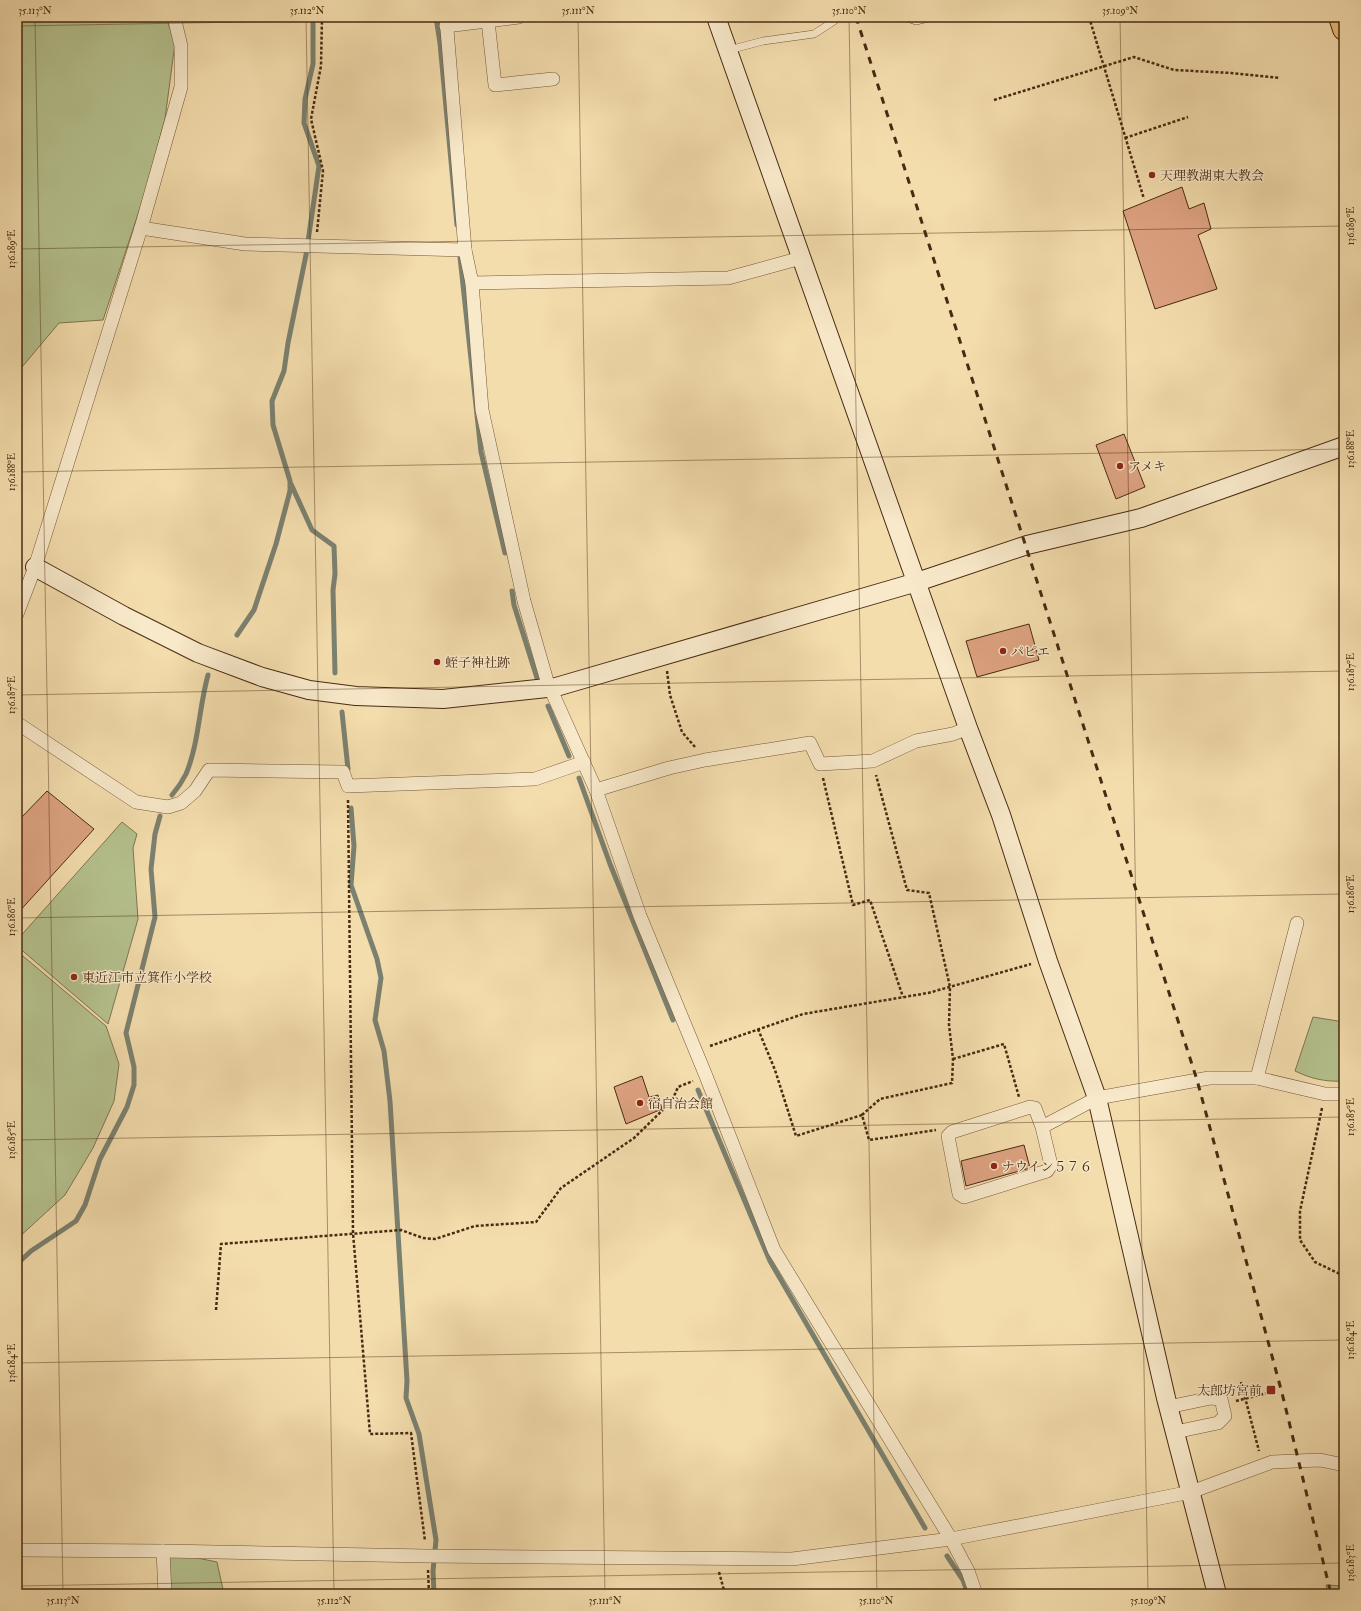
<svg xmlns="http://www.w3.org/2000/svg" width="1361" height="1611" viewBox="0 0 1361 1611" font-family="'IM FELL Double Pica','Noto Serif JP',serif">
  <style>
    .green { fill: #b5c28f; stroke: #7f7650 }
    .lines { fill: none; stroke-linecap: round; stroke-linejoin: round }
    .stream { stroke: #7b8170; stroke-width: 5 }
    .building { fill: #dea382; stroke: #492a12 }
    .lane-casing { stroke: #745739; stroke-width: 8 }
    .street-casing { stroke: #745739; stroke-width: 14 }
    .secondary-casing { stroke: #492a12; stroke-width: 20 }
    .highway-casing { stroke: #492a12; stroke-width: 24 }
    .path { stroke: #492a12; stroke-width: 2.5; stroke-dasharray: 3 2; stroke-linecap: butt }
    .lane { stroke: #f8e9ca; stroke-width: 7 }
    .street { stroke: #f8e9ca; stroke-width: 13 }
    .secondary { stroke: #f8e9ca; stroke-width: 18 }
    .highway { stroke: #eabe76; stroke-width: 22 }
    .rail { stroke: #492a12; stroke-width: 3; stroke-dasharray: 7 7; stroke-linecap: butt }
    .ticks { fill: none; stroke: #492a12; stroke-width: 1; stroke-opacity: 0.45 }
    .poi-dot { fill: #8f2418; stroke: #f8e9ca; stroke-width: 1.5 }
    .labels { text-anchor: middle; stroke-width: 3; stroke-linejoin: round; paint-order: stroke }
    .poi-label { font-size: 13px; fill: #492a12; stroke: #f8e9ca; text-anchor: start }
    .neatline { fill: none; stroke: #492a12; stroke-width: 1.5 }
    .ticks-label { font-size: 10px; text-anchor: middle; fill: #492a12 }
  </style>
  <rect width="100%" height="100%" fill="#f4ddad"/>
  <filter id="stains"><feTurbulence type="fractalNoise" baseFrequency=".005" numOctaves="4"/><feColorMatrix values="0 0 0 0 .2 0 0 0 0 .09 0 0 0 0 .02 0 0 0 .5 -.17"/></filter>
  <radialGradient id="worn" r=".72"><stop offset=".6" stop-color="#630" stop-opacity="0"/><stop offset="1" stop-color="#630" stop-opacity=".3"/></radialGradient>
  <g class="green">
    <path d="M17,17H166L175,43L165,119L144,196L103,320L59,323L17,373Z"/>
    <path d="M122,822L137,834L133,848L138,919L108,1024L17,946V940Z"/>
    <path d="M17,951L106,1026L119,1064L114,1101L93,1148L65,1195L17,1239Z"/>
    <path d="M1313,1017L1344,1022V1081C1325,1082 1312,1079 1295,1071Z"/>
    <path d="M163,1551L217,1562L224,1594H165Z"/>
    <path d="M1326,1585L1344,1586V1594H1328Z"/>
  </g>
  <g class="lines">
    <g class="stream">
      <path d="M436,17L440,43L457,225"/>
      <path d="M460,257L481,452L505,553"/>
      <path d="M291,484L312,530L334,546L335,574L333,590L335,673"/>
      <path d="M512,591L514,605L537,678"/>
      <path d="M237,635L254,610L276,544L290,491V481L273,425L272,401L284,371L288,343L306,255L319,166L304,123L305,99L313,64V17"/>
      <path d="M548,706L569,756"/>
      <path d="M342,712L348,769"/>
      <path d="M579,778L610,864L673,1020"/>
      <path d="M172,795C177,789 182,782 186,774C199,743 199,707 208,675"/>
      <path d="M351,808L354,846L351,885L377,959L381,978L375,1020L384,1051L390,1101L407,1381L406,1398L419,1434L436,1540L433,1571L434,1594"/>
      <path d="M698,1090L770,1261L925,1528"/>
      <path d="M17,1264L31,1251L76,1221L85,1205L100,1159L127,1107L134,1085V1067L126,1033L155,917L151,869L155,834L160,816"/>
      <path d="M947,1556L963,1580L968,1594"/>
    </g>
  </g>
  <g class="building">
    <path d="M1182,187L1189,209L1204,203L1211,229L1198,235L1217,289L1155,309L1123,211Z"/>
    <path d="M1124,434L1145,487L1116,499L1096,445Z"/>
    <path d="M1029,624L1039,660L977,677L966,641Z"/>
    <path d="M47,791L94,829L17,914V822Z"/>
    <path d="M642,1076L649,1097L658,1095L662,1109L626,1124L614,1087Z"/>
    <path d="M1024,1145L1030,1168L966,1186L961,1161Z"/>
  </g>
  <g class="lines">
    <defs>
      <g id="lane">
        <path d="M904,17L916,21L932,17"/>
        <path d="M729,50L763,41L814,34L834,21"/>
      </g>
      <g id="street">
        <path d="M446,17L465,250L472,283L482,410L524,601L547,681L596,790L640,916L706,1076L774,1250L951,1539L968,1571L976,1594"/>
        <path d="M488,21L495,85L553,79"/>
        <path d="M446,26L519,17"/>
        <path d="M141,228L245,244L465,250"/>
        <path d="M472,283L728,278L801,258"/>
        <path d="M17,614L35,567L141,228L181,87V46L174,17"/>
        <path d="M17,723L136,802L168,807L181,803L195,791L209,770L343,772L348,786L535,779L584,762"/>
        <path d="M596,790L669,768L705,760L810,743L820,764L873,761L916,741L953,734L968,728"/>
        <path d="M1257,1078L1297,923"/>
        <path d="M1042,1127L1035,1108L1030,1107L952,1132L948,1136L959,1194L964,1197L1047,1171L1051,1165L1042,1127L1097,1098L1209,1078H1257L1325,1094H1344"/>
        <path d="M1168,1407L1211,1398L1221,1399L1225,1416L1218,1423L1175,1432"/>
        <path d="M17,1550L163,1551L427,1556L792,1559L951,1539L1191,1492L1272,1462L1320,1460L1344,1465"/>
        <path d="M163,1551L165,1594"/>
      </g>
      <g id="secondary">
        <path d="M716,17L968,728L1001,815L1048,961L1097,1098L1166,1398L1217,1594"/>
        <path d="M35,567L124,616L198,653L262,677L309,690L356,696L443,699L556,687L917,582L1027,545L1141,518L1344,446"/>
      </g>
      <path id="highway" d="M1340,17L1344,29"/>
    </defs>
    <use href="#lane" class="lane-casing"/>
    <use href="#street" class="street-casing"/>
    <use href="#secondary" class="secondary-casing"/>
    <use href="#highway" class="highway-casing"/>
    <g class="path">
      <path d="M861,17H867"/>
      <path d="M1089,17L1144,199"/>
      <path d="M844,19L851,17"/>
      <path d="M994,100L1134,57L1174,70L1231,73L1280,78"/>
      <path d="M1125,138L1188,117"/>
      <path d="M317,232L323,171L311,119L321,66L322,17"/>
      <path d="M667,671L670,695L682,732L695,747"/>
      <path d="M823,778L853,905L870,900L903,997"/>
      <path d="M348,800L353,1233L370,1434L411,1433L425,1541"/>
      <path d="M758,1029L775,1070L796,1136L862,1115L869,1140L936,1130"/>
      <path d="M710,1046L803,1014L928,993L1031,964"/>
      <path d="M953,1059L1004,1044L1019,1097"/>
      <path d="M1322,1108L1300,1211V1240L1315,1262L1344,1276"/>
      <path d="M862,1115L880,1099L952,1083L953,1059L949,1025L950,987L929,893L907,890L876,775"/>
      <path d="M216,1310L221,1244L401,1230L423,1238L435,1239L475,1226L536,1222L561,1188L634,1138L672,1101L678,1087L693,1081"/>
      <path d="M1241,1382L1259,1451"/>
      <path d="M1236,1401L1267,1393"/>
      <path d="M428,1570L429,1594"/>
      <path d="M719,1572L725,1594"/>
    </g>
    <use href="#lane" class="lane"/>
    <use href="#street" class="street"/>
    <use href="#secondary" class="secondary"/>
    <use href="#highway" class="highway"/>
    <path class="rail" d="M856,17L1197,1080L1282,1393L1331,1594"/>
  </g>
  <path class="ticks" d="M35,17L63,1594M306,17L334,1594M578,17L605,1594M849,17L877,1594M1120,17L1148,1594M17,26L526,17M17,249L1344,226M17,472L1344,449M17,695L1344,671M17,918L1344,894M17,1140L1344,1117M17,1363L1344,1340M17,1586L1344,1563"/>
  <g class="poi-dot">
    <circle cx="1152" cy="175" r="4"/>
    <circle cx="1120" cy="466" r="4"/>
    <circle cx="1003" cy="651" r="4"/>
    <circle cx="437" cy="662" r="4"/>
    <circle cx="74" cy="977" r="4"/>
    <circle cx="640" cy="1103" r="4"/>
    <circle cx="994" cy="1166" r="4"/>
    <rect x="1266" y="1385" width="10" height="10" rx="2"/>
  </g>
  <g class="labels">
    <g class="poi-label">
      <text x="1160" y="180">天理教湖東大教会</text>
      <text x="1128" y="471">アメキ</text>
      <text x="1011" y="656">パピエ</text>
      <text x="445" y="667">蛭子神社跡</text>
      <text x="82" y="982">東近江市立箕作小学校</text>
      <text x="648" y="1108">宿自治会館</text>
      <text x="1002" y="1171">ナウイン５７６</text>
      <text x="1262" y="1395" text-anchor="end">太郎坊宮前</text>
    </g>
  </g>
  <rect width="1361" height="1611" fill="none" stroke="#f4ddad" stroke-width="44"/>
  <rect x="22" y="22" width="1317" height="1567" class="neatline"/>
  <g class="ticks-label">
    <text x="35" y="14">35.113°N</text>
    <text x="307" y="14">35.112°N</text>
    <text x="578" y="14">35.111°N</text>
    <text x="849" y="14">35.110°N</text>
    <text x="1120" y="14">35.109°N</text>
    <text transform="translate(1350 226) rotate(-90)" y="4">136.189°E</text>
    <text transform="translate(11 249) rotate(-90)" y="4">136.189°E</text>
    <text transform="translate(1350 449) rotate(-90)" y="4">136.188°E</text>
    <text transform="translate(11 472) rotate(-90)" y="4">136.188°E</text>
    <text transform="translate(1350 672) rotate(-90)" y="4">136.187°E</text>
    <text transform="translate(11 695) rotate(-90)" y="4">136.187°E</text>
    <text transform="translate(1350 894) rotate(-90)" y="4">136.186°E</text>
    <text transform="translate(11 917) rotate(-90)" y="4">136.186°E</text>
    <text transform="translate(1350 1117) rotate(-90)" y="4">136.185°E</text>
    <text transform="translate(11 1140) rotate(-90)" y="4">136.185°E</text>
    <text transform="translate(1350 1340) rotate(-90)" y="4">136.184°E</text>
    <text transform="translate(11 1363) rotate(-90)" y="4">136.184°E</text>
    <text transform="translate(1350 1563) rotate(-90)" y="4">136.183°E</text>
    <text x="63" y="1604">35.113°N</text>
    <text x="334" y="1604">35.112°N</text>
    <text x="605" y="1604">35.111°N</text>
    <text x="876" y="1604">35.110°N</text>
    <text x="1148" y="1604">35.109°N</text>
  </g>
  <rect width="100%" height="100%" filter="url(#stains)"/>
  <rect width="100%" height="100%" fill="url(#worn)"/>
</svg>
